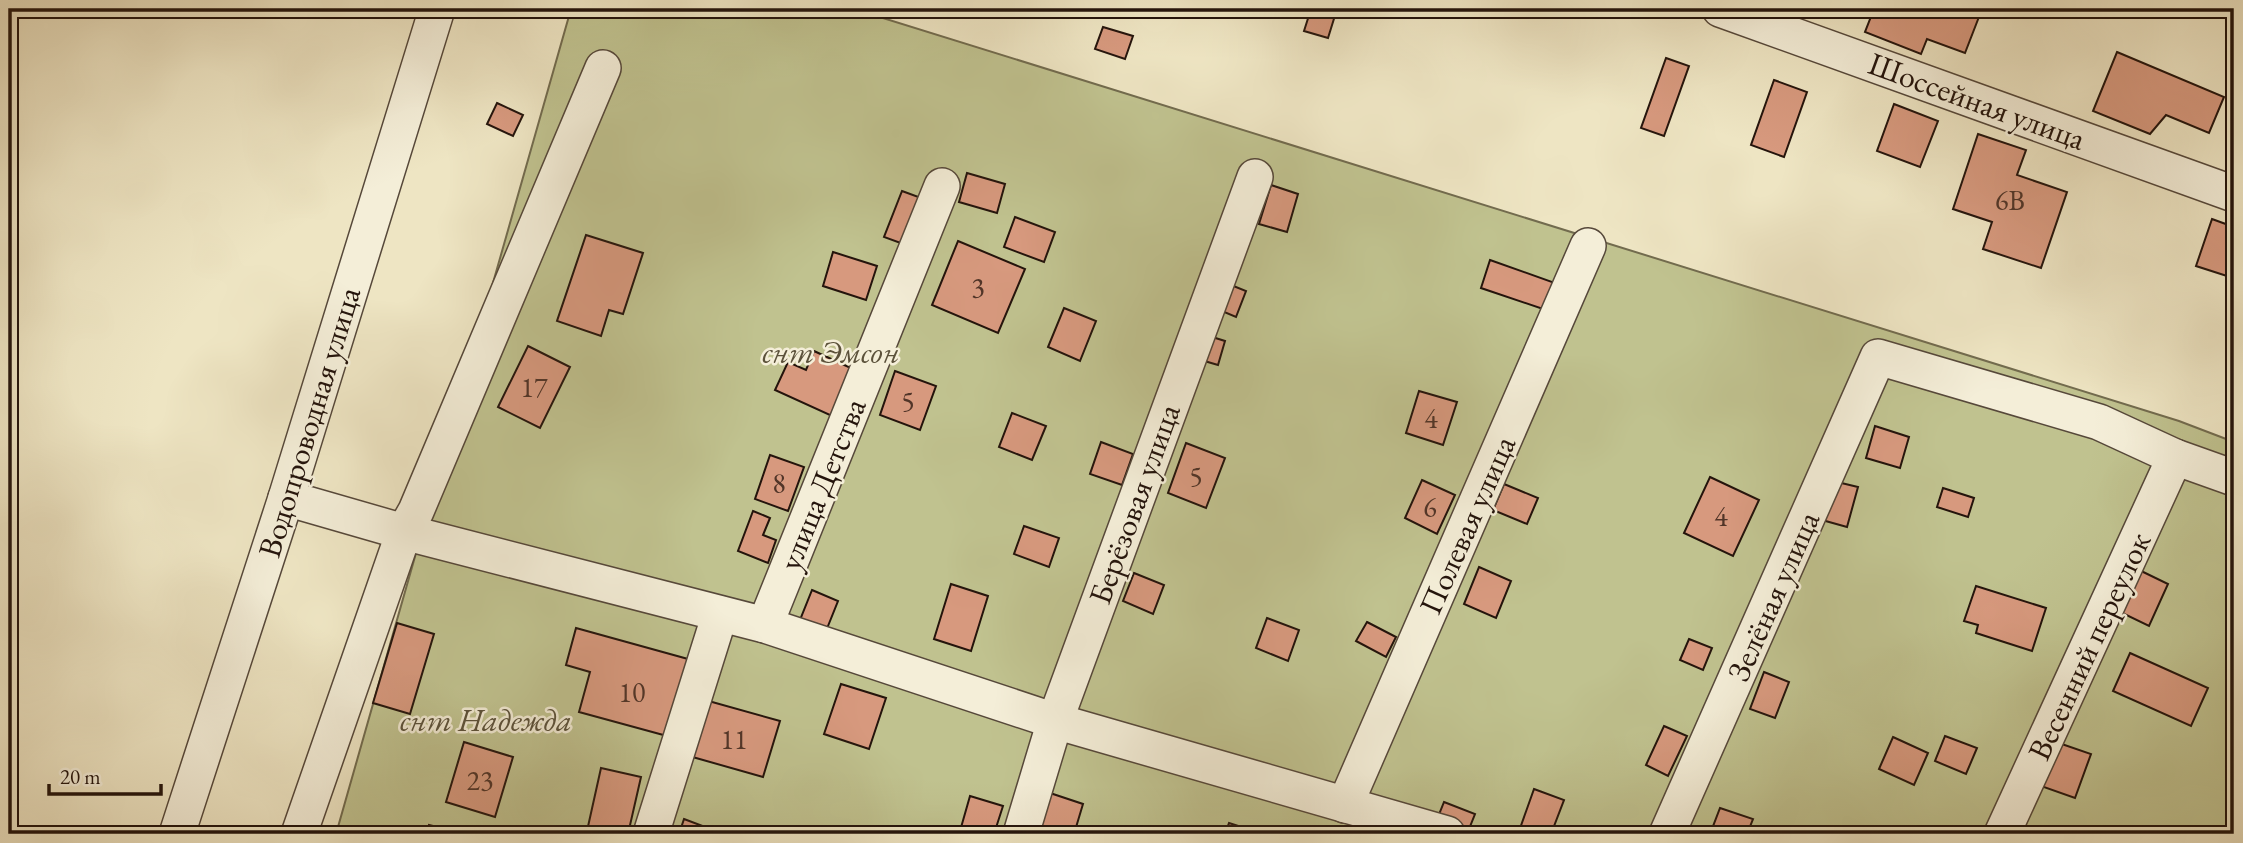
<svg xmlns="http://www.w3.org/2000/svg" width="2243" height="843" viewBox="0 0 2243 843" font-family="'EB Garamond',serif">
  <style>
    .green { fill: #c0c28f; stroke: #726b4e; stroke-width: 2 }
    .building { fill: #d7997e; stroke: #24140c; stroke-width: 2 }
    .lines { fill: none; stroke-linecap: round; stroke-linejoin: round }
    .street-casing { stroke: #56483a; stroke-width: 38 }
    .street { stroke: #f4eed8; stroke-width: 35 }
    .labels { text-anchor: middle; stroke-width: 5; stroke-linejoin: round; paint-order: stroke }
    .number-label { font-size: 28px; fill: #513528 }
    .street-label { font-size: 32px; fill: #24140c; stroke: #f4eed8 }
    .park-label { font-size: 32px; font-style: italic; fill: #5b513a; stroke: #f4eed8 }
  </style>
  <rect width="100%" height="100%" fill="#eee5c3"/>
  <filter id="stains"><feTurbulence type="fractalNoise" baseFrequency=".00286" numOctaves="4"/><feColorMatrix values="0 0 0 0 .2 0 0 0 0 .09 0 0 0 0 .02 0 0 0 .5 -.17"/></filter>
  <radialGradient id="worn" r=".72"><stop offset=".6" stop-color="#630" stop-opacity="0"/><stop offset="1" stop-color="#630" stop-opacity=".3"/></radialGradient>
  <path class="green" d="M571,9H854L2179,421L2234,442V834H336Z"/>
  <g class="building">
    <path d="M1311,9H1337L1328,38L1304,31Z"/>
    <path d="M1874,9H1982L1965,53L1927,39L1921,54L1865,32Z"/>
    <path d="M1103,27L1133,36L1125,59L1095,49Z"/>
    <path d="M2117,52L2224,97L2209,133L2166,115L2150,134L2093,111Z"/>
    <path d="M1666,58L1689,66L1664,136L1641,128Z"/>
    <path d="M1774,80L1807,92L1784,157L1751,145Z"/>
    <path d="M497,103L523,115L513,136L487,124Z"/>
    <path d="M1894,104L1938,121L1920,167L1877,151Z"/>
    <path d="M1978,134L2026,150L2017,175L2067,192L2041,268L1983,249L1992,222L1953,209Z"/>
    <path d="M967,173L1005,184L997,213L959,202Z"/>
    <path d="M1271,185L1298,194L1287,232L1259,224Z"/>
    <path d="M902,191L924,199L906,245L884,237Z"/>
    <path d="M1015,217L1055,232L1044,262L1004,247Z"/>
    <path d="M2212,219L2234,227V265L2230,277L2196,266Z"/>
    <path d="M586,235L643,253L623,314L609,310L601,336L557,321Z"/>
    <path d="M958,241L1025,269L998,333L932,305Z"/>
    <path d="M833,252L877,266L866,300L823,286Z"/>
    <path d="M1490,260L1555,283L1546,310L1481,288Z"/>
    <path d="M1226,283L1246,291L1236,317L1217,309Z"/>
    <path d="M1064,308L1096,321L1080,361L1048,347Z"/>
    <path d="M1209,336L1225,341L1218,365L1201,360Z"/>
    <path d="M528,346L570,367L540,428L498,407Z"/>
    <path d="M814,351L853,369L832,416L775,390L788,362L806,370Z"/>
    <path d="M895,371L936,386L920,430L880,415Z"/>
    <path d="M1419,391L1457,402L1443,445L1406,433Z"/>
    <path d="M1012,413L1046,426L1032,460L999,447Z"/>
    <path d="M1875,426L1909,437L1900,468L1866,458Z"/>
    <path d="M1101,442L1133,454L1122,485L1090,474Z"/>
    <path d="M1186,443L1225,458L1206,508L1168,493Z"/>
    <path d="M770,455L804,467L788,511L755,499Z"/>
    <path d="M1710,477L1759,500L1733,556L1684,533Z"/>
    <path d="M1422,480L1455,495L1437,534L1405,518Z"/>
    <path d="M1833,481L1858,487L1847,527L1822,520Z"/>
    <path d="M1504,484L1538,498L1527,524L1493,510Z"/>
    <path d="M1943,488L1974,498L1968,517L1937,507Z"/>
    <path d="M753,511L770,518L763,535L776,540L768,563L738,551Z"/>
    <path d="M1024,526L1059,538L1049,567L1014,554Z"/>
    <path d="M1479,567L1511,581L1496,618L1464,604Z"/>
    <path d="M2135,568L2168,584L2149,626L2116,610Z"/>
    <path d="M1134,573L1164,585L1153,614L1123,601Z"/>
    <path d="M951,584L988,596L971,651L934,639Z"/>
    <path d="M1976,586L2046,608L2032,651L1976,633L1978,625L1964,621Z"/>
    <path d="M812,590L838,601L826,631L800,620Z"/>
    <path d="M1267,618L1299,630L1288,661L1256,648Z"/>
    <path d="M1367,622L1396,637L1386,657L1356,641Z"/>
    <path d="M397,623L434,634L410,714L373,703Z"/>
    <path d="M576,628L688,659L667,736L579,712L590,672L566,665Z"/>
    <path d="M1689,639L1712,648L1703,670L1680,660Z"/>
    <path d="M2130,653L2208,688L2191,726L2113,691Z"/>
    <path d="M1764,672L1789,682L1775,718L1750,709Z"/>
    <path d="M841,684L886,698L869,749L824,734Z"/>
    <path d="M705,700L780,721L763,777L689,756Z"/>
    <path d="M1664,726L1687,736L1668,776L1646,765Z"/>
    <path d="M1945,736L1977,748L1966,774L1935,761Z"/>
    <path d="M1893,737L1928,753L1914,785L1879,769Z"/>
    <path d="M2053,741L2091,754L2075,798L2038,785Z"/>
    <path d="M464,742L513,757L495,817L446,802Z"/>
    <path d="M601,768L641,777L628,834H599L587,831Z"/>
    <path d="M1534,789L1564,800L1551,834H1518Z"/>
    <path d="M1050,793L1083,804L1074,834H1038Z"/>
    <path d="M970,796L1003,806L994,834H972L960,831Z"/>
    <path d="M1444,802L1475,814L1467,834L1436,822Z"/>
    <path d="M1720,808L1753,819L1747,834H1726L1712,829Z"/>
    <path d="M684,819L716,831L715,834H679Z"/>
    <path d="M1229,823L1263,834H1225Z"/>
    <path d="M429,825L466,834H427Z"/>
  </g>
  <g class="lines">
    <defs>
      <g id="street">
        <path d="M1720,9L2234,194"/>
        <path d="M286,498L404,532L765,625L1055,721L1447,834"/>
        <path d="M765,625L942,186"/>
        <path d="M1345,805L1588,246"/>
        <path d="M177,834L286,498L437,9"/>
        <path d="M299,834L404,532L416,511L603,68"/>
        <path d="M651,834L720,614"/>
        <path d="M1021,834L1055,721L1255,177"/>
        <path d="M1667,834L1878,357L2099,422L2175,457L2234,478"/>
        <path d="M2002,834L2175,457"/>
      </g>
    </defs>
    <use href="#street" class="street-casing"/>
    <use href="#street" class="street"/>
  </g>
  <g class="labels">
    <g class="number-label">
      <text x="2010" y="210">6В</text>
      <text x="978" y="297">3</text>
      <text x="534" y="397">17</text>
      <text x="908" y="411">5</text>
      <text x="1431" y="428">4</text>
      <text x="1196" y="486">5</text>
      <text x="779" y="493">8</text>
      <text x="1430" y="517">6</text>
      <text x="1721" y="526">4</text>
      <text x="632" y="702">10</text>
      <text x="734" y="749">11</text>
      <text x="480" y="790">23</text>
    </g>
    <g class="street-label">
      <text transform="translate(1977 101) rotate(20)" y="11">Шоссейная улица</text>
      <text transform="translate(309 422) rotate(-73)" y="11">Водопроводная улица</text>
      <text transform="translate(822 484) rotate(-68)" y="11">улица Детства</text>
      <text transform="translate(1134 504) rotate(-70)" y="11">Берёзовая улица</text>
      <text transform="translate(1467 525) rotate(-66)" y="11">Полевая улица</text>
      <text transform="translate(1773 596) rotate(-66)" y="11">Зелёная улица</text>
      <text transform="translate(2089 646) rotate(-65)" y="11">Весенний переулок</text>
    </g>
    <g class="park-label">
      <text x="831" y="363">снт Эмсон</text>
      <text x="486" y="731">снт Надежда</text>
    </g>
  </g>
  <rect width="2243" height="843" fill="none" stroke="#eee5c3" stroke-width="35"/>
  <rect x="10" y="10" width="2222" height="822" fill="none" stroke="#24140c" stroke-width="3.5"/>
  <rect x="18" y="18" width="2208" height="808" fill="none" stroke="#24140c" stroke-width="2"/>
  <path d="M49 784v10h112v-10" fill="none" stroke="#24140c" stroke-width="3.5"/>
  <text x="60" y="784" font-size="21" fill="#24140c" stroke="#f4eed8" stroke-width="5" paint-order="stroke">20 m</text>
  <rect width="100%" height="100%" filter="url(#stains)"/>
  <rect width="100%" height="100%" fill="url(#worn)"/>
</svg>
